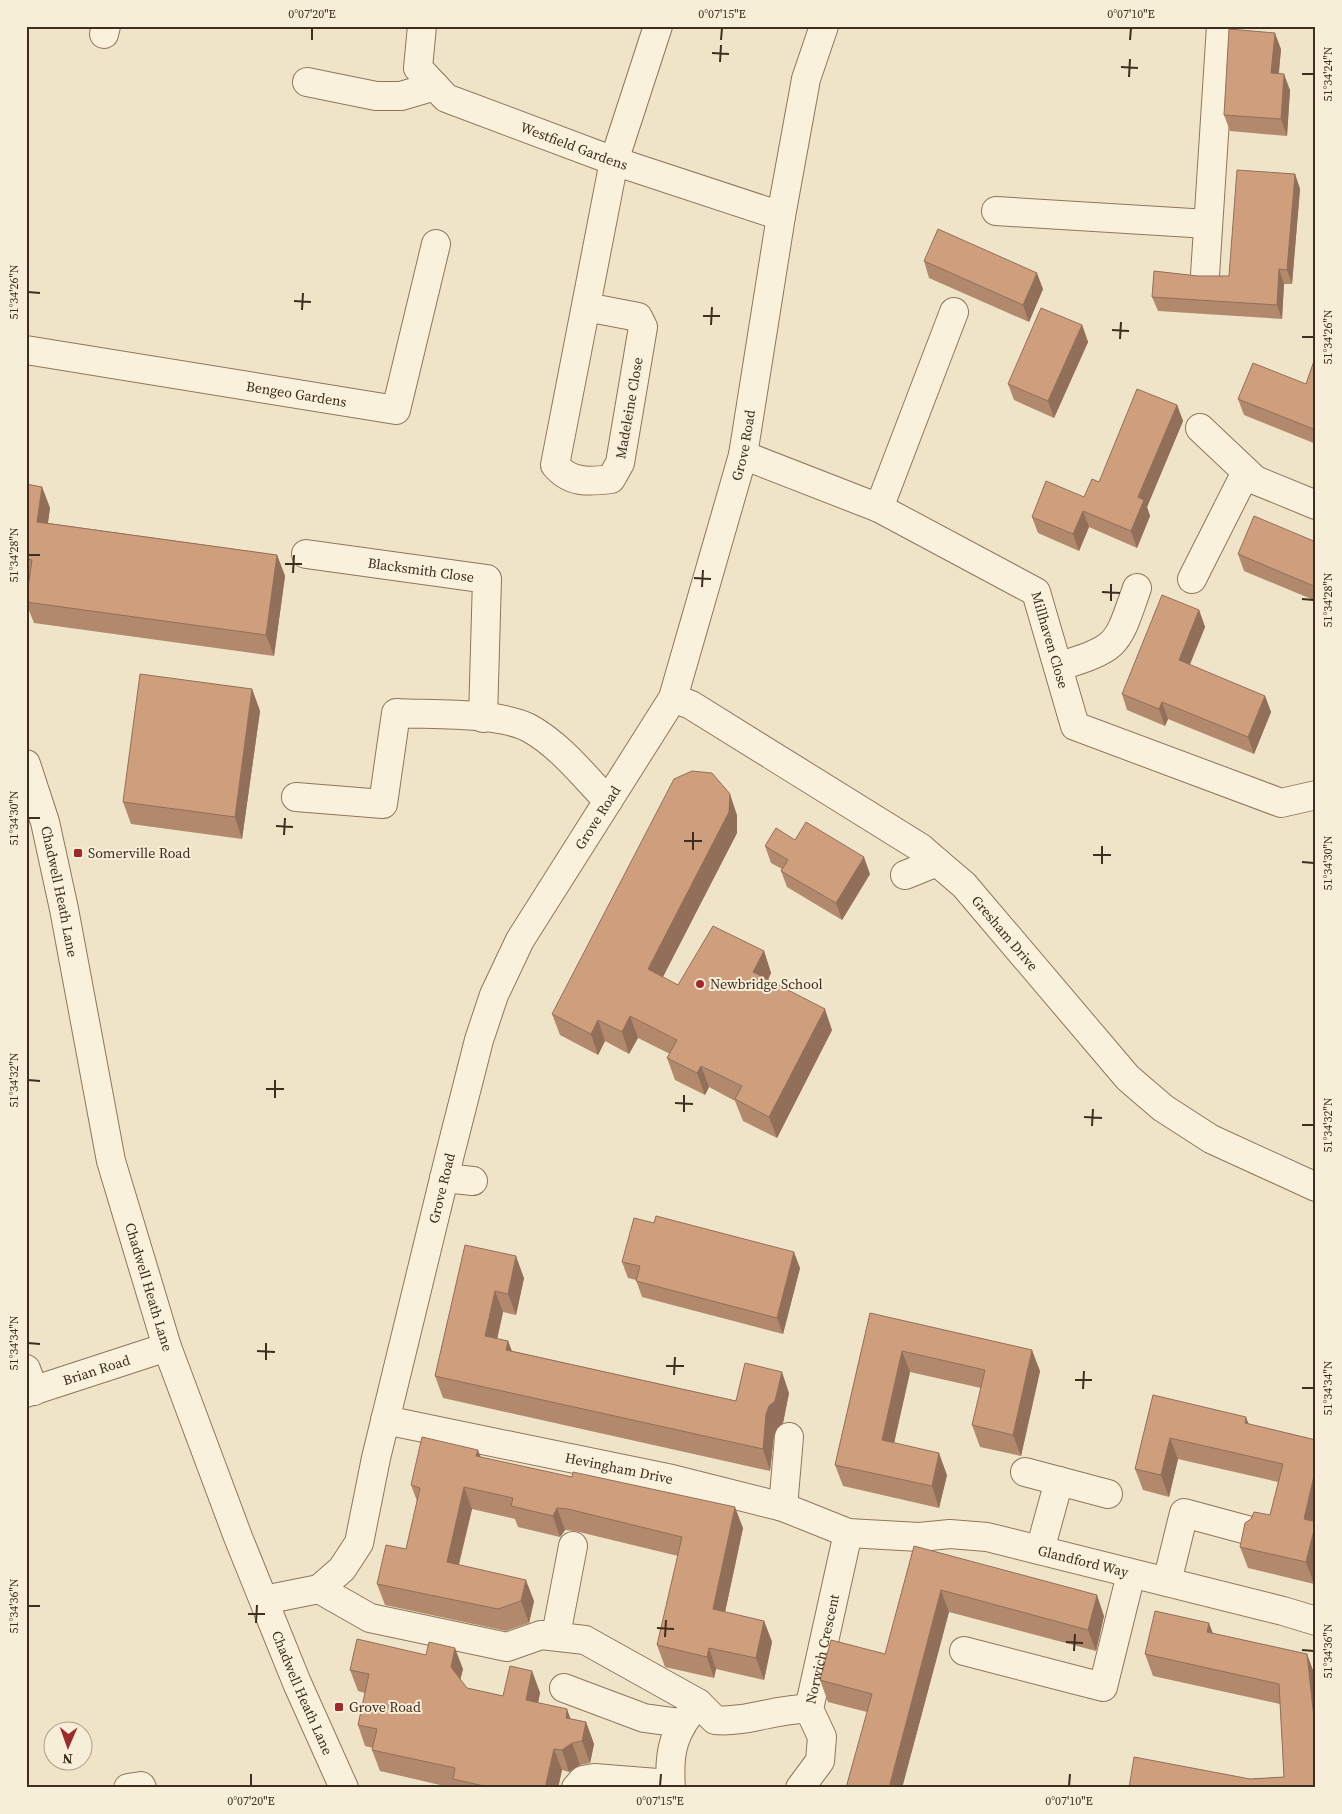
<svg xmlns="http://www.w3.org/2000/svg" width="1342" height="1814" viewBox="0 0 1342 1814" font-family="'Source Serif 4',serif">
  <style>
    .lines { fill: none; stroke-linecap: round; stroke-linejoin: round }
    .minor-casing { stroke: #8d765c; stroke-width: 30 }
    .minor { stroke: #faf1dc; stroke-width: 28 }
    .wall { fill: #b2896c }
    .shaded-wall { fill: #916f58 }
    .building { fill: #cf9f7d; stroke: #916f58 }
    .ticks { fill: none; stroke: #3d2e20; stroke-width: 2 }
    .poi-dot { fill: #9e2a2b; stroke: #f7eed8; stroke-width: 2 }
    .labels { text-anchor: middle; stroke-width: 4; stroke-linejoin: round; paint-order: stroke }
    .street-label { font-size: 14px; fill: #3d2e20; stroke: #f7eed8 }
    .poi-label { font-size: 14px; fill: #3d2e20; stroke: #f7eed8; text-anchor: start }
    .neatline { fill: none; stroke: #3d2e20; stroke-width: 2 }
    .ticks-label { font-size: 12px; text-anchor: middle; fill: #3d2e20 }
  </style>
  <rect width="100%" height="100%" fill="#f0e4c8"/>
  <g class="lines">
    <defs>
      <g id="minor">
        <path id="s1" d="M422,26L418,68L446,98L614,161L781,216"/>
        <path d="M104,34L106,26"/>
        <path d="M307,82L376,96H401L435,86"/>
        <path d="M996,211L1208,224"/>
        <path d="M1205,275L1221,26"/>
        <path d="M586,307L638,317L643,327L620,463L611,479C588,482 570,483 555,465L614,161L658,26"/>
        <path id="s2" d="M26,350L396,410L436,244"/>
        <path d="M1200,428L1255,480L1316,505"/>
        <path id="s3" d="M743,455L879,508L1036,592L1075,726L1281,803L1316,795"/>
        <path d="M879,508L954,312"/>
        <path id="s4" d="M306,554L487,579L483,718"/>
        <path d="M1192,579L1246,472"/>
        <path d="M1058,667C1119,647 1116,648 1137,588"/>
        <path id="s5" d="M673,698L691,705L921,848L937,862L964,885L1128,1078L1163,1108L1211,1139L1316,1187"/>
        <path id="s6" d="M26,764L45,822L64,909L111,1161L167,1347L238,1537L297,1683L344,1788"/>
        <path d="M296,797L383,804L396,713C431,715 499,712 529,728C560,745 584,776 608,801"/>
        <path d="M905,875L937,862"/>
        <path d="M444,1178L473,1181"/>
        <path d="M26,1369L34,1391"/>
        <path id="s7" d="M26,1393L167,1347"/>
        <path id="s8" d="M385,1420L672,1479L783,1507L848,1533L919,1537L950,1534L987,1537L1283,1611L1316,1621"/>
        <path d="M1025,1472L1108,1494"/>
        <path d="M783,1507L789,1437"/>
        <path d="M1040,1550L1059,1481"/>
        <path d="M1167,1582L1184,1513L1247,1530"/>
        <path d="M319,1589L370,1618L507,1647L541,1635L585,1640L698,1703"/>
        <path id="s9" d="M264,1600L319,1589L342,1569L359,1543L376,1458L449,1158L479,1040L494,995L520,940L673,698L743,455L781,216L806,79L824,26"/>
        <path d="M556,1635L573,1546"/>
        <path d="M964,1651L1103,1687L1131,1574"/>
        <path d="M564,1688L644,1718L681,1723"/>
        <path d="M128,1788L141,1786L142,1788"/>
        <path d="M576,1788L583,1780L594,1778L670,1784"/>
        <path d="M671,1788C668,1750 674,1731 698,1703L715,1720C747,1723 777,1708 809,1709"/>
        <path id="s10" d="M800,1788L820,1761L822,1737L809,1709L848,1533"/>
      </g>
    </defs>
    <use href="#minor" class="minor-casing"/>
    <use href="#minor" class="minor"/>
  </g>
  <g class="wall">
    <path d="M1281,49L1279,73L1290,90L1287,136L1230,131L1224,115Z"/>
    <path d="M1295,174L1300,189L1292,284H1284L1282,319L1158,311L1152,297L1198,276H1229Z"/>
    <path d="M924,261L1043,289L1029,322L929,278Z"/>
    <path d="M1082,325L1088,342L1054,418L1014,400L1008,384Z"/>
    <path d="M1316,355V444L1244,415L1238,399L1306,384Z"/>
    <path d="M1177,405L1183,421L1147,507L1150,516L1137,548L1089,527L1079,551L1038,533L1032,517L1084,497Z"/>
    <path d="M26,484L42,487L50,508L48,523L277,555L285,576L274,656L34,623L26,603L29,580L26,579Z"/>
    <path d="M1316,542V601L1244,571L1238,554Z"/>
    <path d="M1199,610L1205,627L1189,665L1265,696L1271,712L1254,754L1168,719L1165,726L1127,710L1122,694Z"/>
    <path d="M252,689L260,711L242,839L131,824L123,802Z"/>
    <path d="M737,815V833L663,977L678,985L764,951L771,973L768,980L832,1030L777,1138L743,1121L735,1101L709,1087L705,1095L675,1080L667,1058L670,1054L638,1038L629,1054L605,1041L598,1055L560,1035L552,1014Z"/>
    <path d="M795,840L870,874L842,920L787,887L781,871L782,869L771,863L765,846Z"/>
    <path d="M654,1223L800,1268L783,1334L642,1297L636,1280L628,1278L622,1262Z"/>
    <path d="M465,1245L524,1278L516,1315L503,1312L497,1339L508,1341L512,1351L736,1401L789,1393L783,1423L777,1428L774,1435L770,1471L443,1398L435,1376Z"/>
    <path d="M870,1313L1040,1371L1021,1456L980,1447L972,1425L981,1388L910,1372L894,1443L947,1475L939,1508L843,1486L835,1465Z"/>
    <path d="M1153,1395L1249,1424L1316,1440V1576L1314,1584L1248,1568L1240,1547L1270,1515L1278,1482L1178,1459L1169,1497L1143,1490L1135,1469Z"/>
    <path d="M478,1450L480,1457L743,1528L725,1612L764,1621L772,1642L764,1680L716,1669L714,1678L665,1667L657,1645L678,1556L575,1531L565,1530L560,1537L518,1527L515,1519L472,1509L459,1565L534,1601L529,1623L506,1631L385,1605L377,1584L406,1549L417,1501L411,1485Z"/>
    <path d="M914,1546L1104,1616L1096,1651L949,1612L902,1788H846L867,1712L828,1702L820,1680L885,1654Z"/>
    <path d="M1212,1633L1307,1654L1315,1676L1316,1788L1250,1779L1284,1777L1280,1704L1153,1676L1145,1654Z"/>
    <path d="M463,1669L460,1680L467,1688L503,1696L532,1671L540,1693L538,1703L571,1719L586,1722L594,1744L590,1763L580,1765L569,1772L562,1770L558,1788H453L380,1771L372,1750L373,1748L365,1746L358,1725L365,1693L358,1691L350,1670Z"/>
  </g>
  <g class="shaded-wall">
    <path d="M1275,33L1281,49L1277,89L1271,73Z"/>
    <path d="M1284,74L1290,90L1287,136L1281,119Z"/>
    <path d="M1295,174L1300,189L1292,284L1287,270Z"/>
    <path d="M1279,269L1284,284L1282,319L1277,305Z"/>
    <path d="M1037,273L1043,289L1029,322L1023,305Z"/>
    <path d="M1082,325L1088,342L1054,418L1048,401Z"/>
    <path d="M1177,405L1183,421L1147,507L1150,516L1137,548L1131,531L1138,497Z"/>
    <path d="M42,487L50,508L45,543L37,522Z"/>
    <path d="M1083,511L1089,527L1079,551L1073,534Z"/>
    <path d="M277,555L285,576L274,656L266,635Z"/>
    <path d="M1199,610L1205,627L1185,677L1179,660Z"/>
    <path d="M252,689L260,711L242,839L235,817Z"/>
    <path d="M1265,696L1271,712L1254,754L1248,737Z"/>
    <path d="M1162,702L1168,719L1165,726L1159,709Z"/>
    <path d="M730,794L737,815V833L656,990L648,969Z"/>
    <path d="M864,857L870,874L842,920L836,903Z"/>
    <path d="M764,951L771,973L761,994L753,972Z"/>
    <path d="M825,1009L832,1030L777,1138L769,1117Z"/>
    <path d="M630,1016L638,1038L629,1054L622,1032Z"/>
    <path d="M598,1020L605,1041L598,1055L591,1034Z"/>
    <path d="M701,1066L709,1087L705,1095L697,1073Z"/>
    <path d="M794,1252L800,1268L783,1334L777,1318Z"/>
    <path d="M516,1256L524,1278L516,1315L508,1294Z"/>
    <path d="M495,1291L503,1312L493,1358L485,1336Z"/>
    <path d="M508,1341L516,1363L506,1350Z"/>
    <path d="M1032,1350L1040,1371L1021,1456L1013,1435Z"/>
    <path d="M902,1351L910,1372L890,1461L882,1440Z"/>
    <path d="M782,1372L789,1393L783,1423L777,1428L774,1435L770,1471L763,1449L766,1414Z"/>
    <path d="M1246,1417L1254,1438L1245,1423Z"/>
    <path d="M1170,1438L1178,1459L1169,1497L1161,1475Z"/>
    <path d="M478,1450L486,1471L476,1456Z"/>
    <path d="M939,1453L947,1475L939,1508L932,1486Z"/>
    <path d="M1316,1467V1521L1304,1519Z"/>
    <path d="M464,1487L472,1509L454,1583L447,1562Z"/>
    <path d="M735,1507L743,1528L721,1631L713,1609Z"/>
    <path d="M557,1508L565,1530L560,1537L553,1516Z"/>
    <path d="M1316,1522V1576L1314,1584L1306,1562Z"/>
    <path d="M526,1580L534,1601L529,1623L521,1601Z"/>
    <path d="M941,1590L949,1612L902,1788H889Z"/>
    <path d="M1097,1595L1104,1616L1096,1651L1088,1630Z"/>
    <path d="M764,1621L772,1642L764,1680L756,1658Z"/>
    <path d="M1209,1623L1217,1644L1207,1632Z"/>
    <path d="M455,1648L463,1669L458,1689L451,1667Z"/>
    <path d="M709,1648L716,1669L714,1678L707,1657Z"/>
    <path d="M1307,1654L1315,1676L1316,1687V1737Z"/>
    <path d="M532,1671L540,1693L534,1722L526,1700Z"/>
    <path d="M567,1709L575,1731L566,1718Z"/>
    <path d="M586,1722L594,1744L590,1763L582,1741Z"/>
    <path d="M572,1743L580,1765L569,1772L562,1750Z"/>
    <path d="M554,1749L562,1770L558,1788H545Z"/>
  </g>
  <g class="building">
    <path d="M1229,29L1275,33L1271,73L1284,74L1281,119L1224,115Z"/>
    <path d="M1237,170L1295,174L1287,270L1279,269L1277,305L1152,297L1154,271L1198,276H1229Z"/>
    <path d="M938,229L1037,273L1023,305L924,261Z"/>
    <path d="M1041,308L1082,325L1048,401L1008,384Z"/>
    <path d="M1316,355V430L1238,399L1253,363L1306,384Z"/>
    <path d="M1137,389L1177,405L1138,497L1144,500L1131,531L1083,511L1073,534L1032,517L1046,481L1084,497L1092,479L1099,482Z"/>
    <path d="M26,484L42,487L37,522L277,555L266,635L26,602L32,560L26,559Z"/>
    <path d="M1254,516L1316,542V587L1238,554Z"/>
    <path d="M1162,595L1199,610L1179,660L1265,696L1248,737L1162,702L1159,709L1122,694Z"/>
    <path d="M140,674L252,689L235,817L123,802Z"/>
    <path d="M692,771L712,773L730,794L729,812L648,969L678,985L713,926L764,951L753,972L825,1009L769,1117L735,1099L742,1086L701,1066L697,1073L667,1058L677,1040L630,1016L622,1032L598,1020L591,1034L552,1014L674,779Z"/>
    <path d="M806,822L864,857L836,903L781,871L788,860L765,846L776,828L795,840Z"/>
    <path d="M656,1216L794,1252L777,1318L636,1281L640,1266L622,1262L634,1218L654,1223Z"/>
    <path d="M465,1245L516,1256L508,1294L495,1291L485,1336L508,1341L506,1350L736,1401L745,1363L782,1372L775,1401L769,1406L766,1414L763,1449L435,1376Z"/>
    <path d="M870,1313L1032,1350L1013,1435L972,1425L985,1370L902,1351L882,1440L939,1453L932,1486L835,1465Z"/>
    <path d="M1153,1395L1246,1417L1245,1423L1316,1440V1467L1304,1519L1316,1522L1306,1562L1240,1547L1245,1523L1251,1519L1254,1512L1270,1515L1283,1464L1170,1438L1161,1475L1135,1469Z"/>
    <path d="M422,1437L478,1450L476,1456L572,1477L573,1472L735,1507L713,1609L764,1621L756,1658L709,1648L707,1657L657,1645L682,1537L568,1509L557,1508L553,1516L511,1506L513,1498L464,1487L447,1562L526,1580L521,1601L498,1609L377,1584L386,1545L406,1549L420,1488L411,1485Z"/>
    <path d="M914,1546L1097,1595L1088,1630L941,1590L889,1788H846L872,1694L820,1680L831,1640L885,1654Z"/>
    <path d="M1155,1611L1209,1623L1207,1632L1307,1654L1316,1737V1788H1129L1134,1757L1250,1779L1284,1777L1279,1684L1145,1654Z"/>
    <path d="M357,1639L426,1655L429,1642L455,1648L451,1667L467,1688L503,1696L510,1666L532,1671L526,1700L567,1709L566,1718L586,1722L582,1741L572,1743L562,1750L554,1749L545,1788H493L453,1779L455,1768L372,1750L377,1729L358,1725L369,1674L350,1670Z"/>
  </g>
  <path class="ticks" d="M312,40V28M721,40L722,28M1130,40L1131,28M712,53L729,54M720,62L721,45M1121,67L1138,68M1302,74H1314M1129,77L1130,59M28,292L40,293M294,301L311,302M302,310L303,293M703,316H720M711,325L712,307M1112,330L1129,331M1302,337H1314M1120,339L1121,322M28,555H40M285,564H302M293,573L294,555M694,578L711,579M702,587L703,570M1102,592L1120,593M1302,599L1314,600M1111,601V584M28,818H40M276,826L293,827M284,835L285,818M684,841H702M693,850V832M1093,855H1111M1302,862L1314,863M1102,864V846M28,1080L40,1081M266,1089H284M275,1098V1080M675,1103L693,1104M684,1112V1095M1084,1117L1102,1118M1302,1125H1314M1092,1126L1093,1109M28,1343L40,1344M257,1351L275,1352M266,1360V1343M666,1366H684M674,1375L675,1357M1075,1380H1092M1302,1388H1314M1083,1389L1084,1371M28,1606H40M248,1614H265M256,1623L257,1605M657,1628L674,1629M665,1637L666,1620M1066,1642L1083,1643M1302,1650L1314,1651M1074,1651L1075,1634M251,1786V1774M660,1786L661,1774M1069,1786L1070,1774"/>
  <g class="poi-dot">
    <rect x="73" y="848" width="10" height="10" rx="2.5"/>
    <circle cx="700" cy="984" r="5"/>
    <rect x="334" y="1702" width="10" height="10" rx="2.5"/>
  </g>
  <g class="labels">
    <g class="street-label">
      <text dy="5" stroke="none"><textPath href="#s1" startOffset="220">Westfield Gardens</textPath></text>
      <text dy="5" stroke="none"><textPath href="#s2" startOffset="274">Bengeo Gardens</textPath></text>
      <text transform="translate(629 408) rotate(-80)" y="5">Madeleine Close</text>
      <text dy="5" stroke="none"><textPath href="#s9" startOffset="1292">Grove Road</textPath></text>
      <text dy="5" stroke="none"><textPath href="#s4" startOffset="116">Blacksmith Close</textPath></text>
      <text dy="5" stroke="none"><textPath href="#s3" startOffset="374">Millhaven Close</textPath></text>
      <text dy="5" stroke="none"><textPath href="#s9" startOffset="888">Grove Road</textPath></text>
      <text dy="5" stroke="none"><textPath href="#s6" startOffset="132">Chadwell Heath Lane</textPath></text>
      <text dy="5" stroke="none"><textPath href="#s5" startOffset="410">Gresham Drive</textPath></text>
      <text dy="5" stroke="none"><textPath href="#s9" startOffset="482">Grove Road</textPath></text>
      <text dy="5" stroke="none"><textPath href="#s6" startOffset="538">Chadwell Heath Lane</textPath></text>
      <text dy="5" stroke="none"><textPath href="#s7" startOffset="74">Brian Road</textPath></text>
      <text dy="5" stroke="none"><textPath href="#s8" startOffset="239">Hevingham Drive</textPath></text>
      <text dy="5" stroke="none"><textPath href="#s8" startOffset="716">Glandford Way</textPath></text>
      <text dy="5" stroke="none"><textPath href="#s10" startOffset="150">Norwich Crescent</textPath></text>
      <text dy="5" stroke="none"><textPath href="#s6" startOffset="972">Chadwell Heath Lane</textPath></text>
    </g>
    <g class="poi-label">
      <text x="88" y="858">Somerville Road</text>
      <text x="710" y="989">Newbridge School</text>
      <text x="349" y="1712">Grove Road</text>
    </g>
  </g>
  <rect width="1342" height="1814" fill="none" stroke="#f7eed8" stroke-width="55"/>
  <g transform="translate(68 1746) rotate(182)"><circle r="24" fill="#f7eed8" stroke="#ada18e"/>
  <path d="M0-4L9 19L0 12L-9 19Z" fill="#9e2a2b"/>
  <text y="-8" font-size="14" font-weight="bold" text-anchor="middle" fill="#3d2e20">N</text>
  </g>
  <rect x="28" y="28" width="1286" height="1758" class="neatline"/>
  <g class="ticks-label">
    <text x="312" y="18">0°07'20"E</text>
    <text x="722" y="18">0°07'15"E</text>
    <text x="1131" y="18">0°07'10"E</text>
    <text transform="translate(1328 74) rotate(-90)" y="4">51°34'24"N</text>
    <text transform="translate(14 292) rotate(-90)" y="4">51°34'26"N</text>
    <text transform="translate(1328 337) rotate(-90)" y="4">51°34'26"N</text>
    <text transform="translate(14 555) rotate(-90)" y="4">51°34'28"N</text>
    <text transform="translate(1328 600) rotate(-90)" y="4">51°34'28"N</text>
    <text transform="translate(14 818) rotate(-90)" y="4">51°34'30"N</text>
    <text transform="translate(1328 863) rotate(-90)" y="4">51°34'30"N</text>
    <text transform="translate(14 1080) rotate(-90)" y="4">51°34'32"N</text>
    <text transform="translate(1328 1125) rotate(-90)" y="4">51°34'32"N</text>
    <text transform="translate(14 1343) rotate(-90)" y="4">51°34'34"N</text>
    <text transform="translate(1328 1388) rotate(-90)" y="4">51°34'34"N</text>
    <text transform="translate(14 1606) rotate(-90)" y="4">51°34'36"N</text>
    <text transform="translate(1328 1651) rotate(-90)" y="4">51°34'36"N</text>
    <text x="251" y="1805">0°07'20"E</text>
    <text x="660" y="1805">0°07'15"E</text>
    <text x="1069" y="1805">0°07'10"E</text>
  </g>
</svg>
